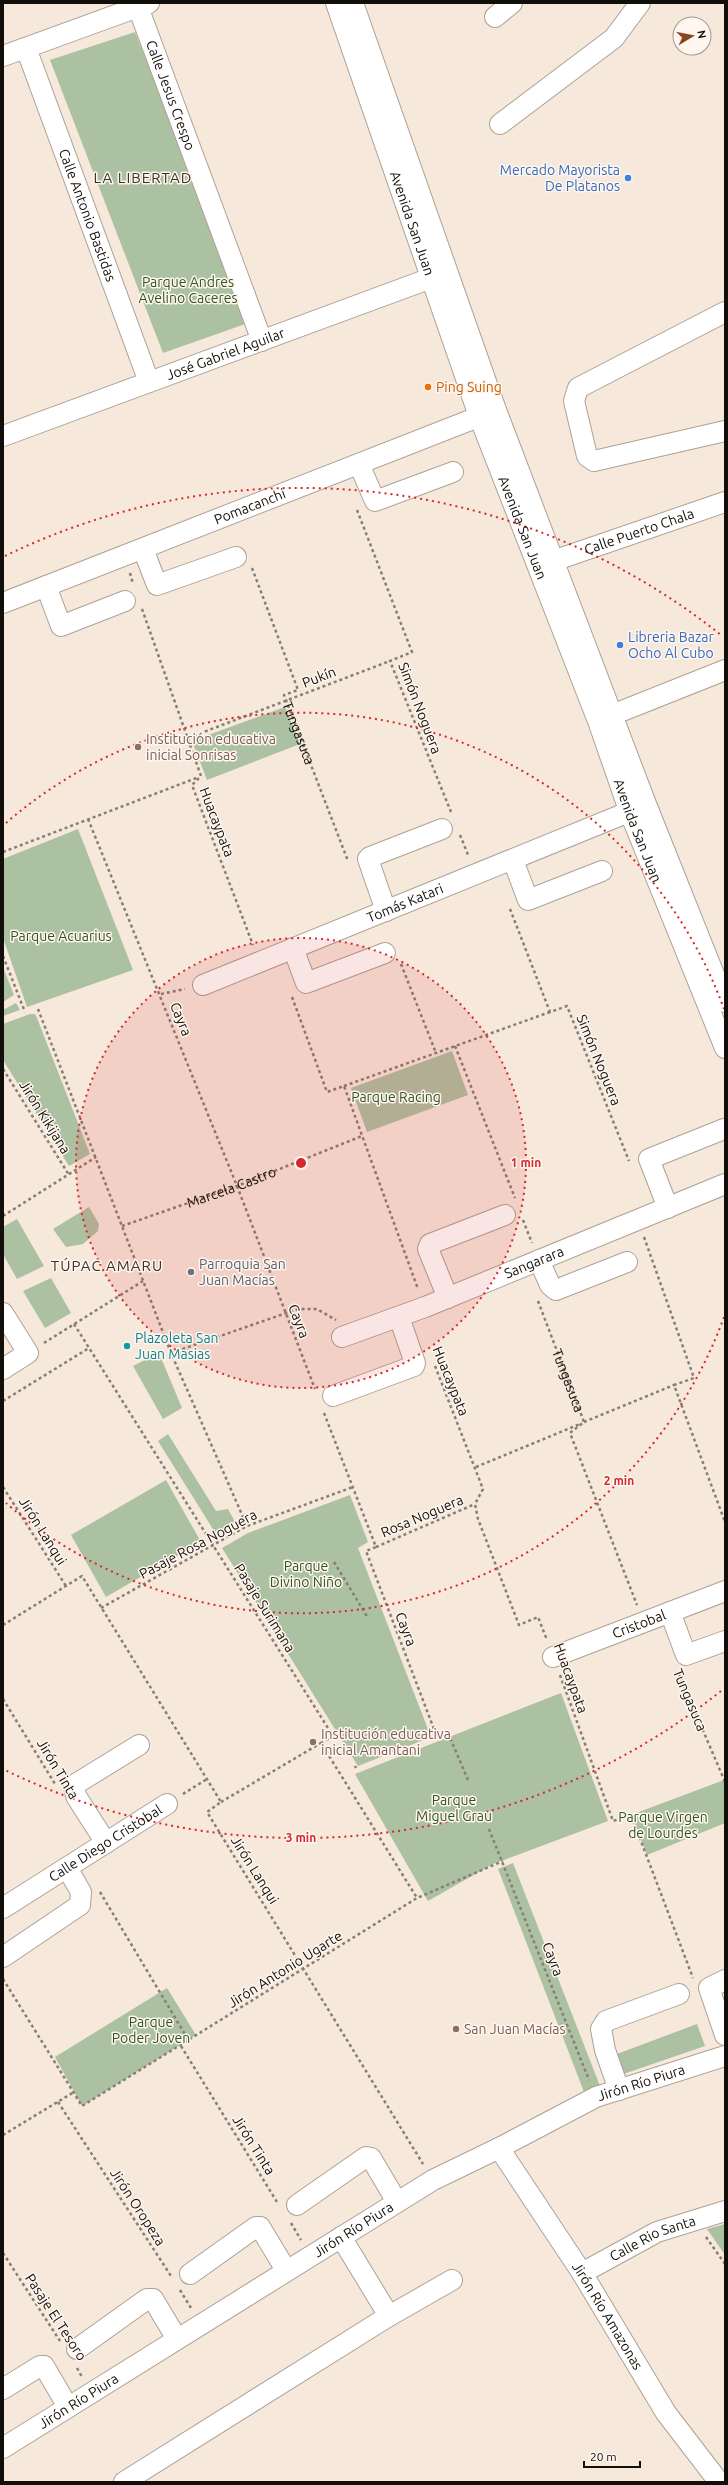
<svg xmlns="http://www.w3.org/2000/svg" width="728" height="2485" viewBox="0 0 728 2485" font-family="Ubuntu,sans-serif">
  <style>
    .green { fill: #acc1a2 }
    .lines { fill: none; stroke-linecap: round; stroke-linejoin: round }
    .minor-casing { stroke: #aea195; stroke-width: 22 }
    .path { stroke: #877e75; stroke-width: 2.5; stroke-dasharray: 3 3; stroke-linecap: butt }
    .minor { stroke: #fff; stroke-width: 20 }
    .ring { fill: none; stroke: #d62828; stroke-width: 2; stroke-dasharray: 2 4 }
    .shop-dot { fill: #3f7fe0; stroke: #fff6ef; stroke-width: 1.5 }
    .food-dot { fill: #e8710a; stroke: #fff6ef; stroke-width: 1.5 }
    .education-dot { fill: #8d6e63; stroke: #fff6ef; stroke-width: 1.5 }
    .worship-dot { fill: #6b7280; stroke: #fff6ef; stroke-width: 1.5 }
    .culture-dot { fill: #0f9aa8; stroke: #fff6ef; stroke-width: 1.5 }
    .labels { text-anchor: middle; stroke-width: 3; stroke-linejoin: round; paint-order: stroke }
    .street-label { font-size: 14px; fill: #120e09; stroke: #fff6ef }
    .shop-label { font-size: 14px; fill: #366cbe; stroke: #fff6ef; text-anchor: end }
    .park-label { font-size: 14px; fill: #30541d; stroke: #fff6ef }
    .food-label { font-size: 14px; fill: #c56008; stroke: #fff6ef; text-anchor: start }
    .education-label { font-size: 14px; fill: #785e54; stroke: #fff6ef; text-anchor: start }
    .worship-label { font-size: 14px; fill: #5b616d; stroke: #fff6ef; text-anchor: start }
    .culture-label { font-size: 14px; fill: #0d838f; stroke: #fff6ef; text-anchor: start }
    .neighbourhood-label { font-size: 15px; letter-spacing: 1px; fill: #3b3127; stroke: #fff6ef }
    .centre { fill: #d62828; stroke: #fff6ef; stroke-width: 2 }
    .ring-label { font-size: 12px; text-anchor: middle; font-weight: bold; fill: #d62828; stroke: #fff6ef; stroke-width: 3; stroke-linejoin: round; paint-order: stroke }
  </style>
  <rect width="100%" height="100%" fill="#f6e8db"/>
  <g class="green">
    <path d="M135,32L251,322L163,353L50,60Z"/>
    <path d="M285,707L300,744L207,780L192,741Z"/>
    <path d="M78,829L133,970L27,1007L3,938V859Z"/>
    <path d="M3,967L14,995L3,1002Z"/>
    <path d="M16,1003L20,1010L3,1016V1010Z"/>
    <path d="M30,1014H35L37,1018L90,1154L69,1166L3,1060V1024Z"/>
    <path d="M452,1051L468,1095L367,1132L351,1088Z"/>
    <path d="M89,1207L99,1224L98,1231L83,1244L66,1247L53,1229Z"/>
    <path d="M17,1219L44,1266L17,1279L3,1254V1227Z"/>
    <path d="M51,1278L71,1313L45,1328L23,1291Z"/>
    <path d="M159,1353L182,1408L163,1419L133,1366Z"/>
    <path d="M168,1434L216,1511L228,1509L235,1522L216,1534L158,1441Z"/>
    <path d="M166,1480L201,1542L106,1597L71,1535Z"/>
    <path d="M350,1495L368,1542L358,1548L431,1737L358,1766L222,1548L248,1533Z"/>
    <path d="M561,1693L608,1821L493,1864L428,1901L355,1774Z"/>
    <path d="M724,1780L725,1823L647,1855L631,1815Z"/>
    <path d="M513,1863L600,2086L584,2092L498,1869Z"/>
    <path d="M167,1988L196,2035L82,2106L55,2057Z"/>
    <path d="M697,2024L705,2046L606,2080L601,2060Z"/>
    <path d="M725,2224V2255L707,2229Z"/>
  </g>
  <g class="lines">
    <defs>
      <g id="minor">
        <path id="s4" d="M336,3L479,416L598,721L630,813L725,1048"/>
        <path d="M353,3L496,410L646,804L725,1002"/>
        <path id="s5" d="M138,7L262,341"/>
        <path d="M495,17L512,3"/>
        <path id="s6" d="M26,48L149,382"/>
        <path d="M3,56L149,3"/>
        <path d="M500,124L614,38L640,3"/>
        <path d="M725,312L578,388L574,401L587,456L594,461L725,431"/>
        <path id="s7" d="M3,436L442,274"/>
        <path d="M359,464L375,501L453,472"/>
        <path d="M143,549L157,585L236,557"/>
        <path id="s8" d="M553,561L725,502"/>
        <path d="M46,586L61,626L125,601"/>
        <path id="s9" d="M3,603L491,412"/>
        <path d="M612,715L725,670"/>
        <path d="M513,860L528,900L602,871"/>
        <path d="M386,911L368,859L370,857L442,829"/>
        <path d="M293,948L306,983L385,953"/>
        <path id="s10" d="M203,985L641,807"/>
        <path d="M668,1208L649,1159L724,1129"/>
        <path d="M539,1260L550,1285L556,1290L627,1262"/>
        <path d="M448,1298L428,1249L430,1244L505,1215"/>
        <path d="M3,1313L28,1353L3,1369"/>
        <path id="s11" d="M342,1337L425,1307L725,1184"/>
        <path d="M333,1396L414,1366L415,1363L399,1317"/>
        <path d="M670,1612L686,1655L725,1641"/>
        <path id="s12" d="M553,1657L725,1591"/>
        <path d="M106,1843L76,1796L74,1785L139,1745"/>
        <path id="s13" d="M3,1908L167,1804"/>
        <path d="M3,1957L80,1905L81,1892L67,1868"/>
        <path d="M725,1980L709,1988L725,2035"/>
        <path d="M619,2090L605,2050L601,2029L606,2021L679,1994"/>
        <path id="s14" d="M499,2148L582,2273L666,2413L719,2482"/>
        <path d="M297,2205L366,2157L371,2158L397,2202"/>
        <path d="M341,2237L389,2316"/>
        <path id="s15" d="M582,2273L657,2232L725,2211"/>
        <path d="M190,2274L256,2227H260L286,2270"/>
        <path d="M77,2349L147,2299H153L177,2339"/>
        <path d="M3,2389L40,2366H44L68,2407"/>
        <path id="s16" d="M3,2448L433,2180L499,2148L596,2097L725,2056"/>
        <path d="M124,2482L389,2316L452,2280"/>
      </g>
    </defs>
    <use href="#minor" class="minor-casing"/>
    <g class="path">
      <path d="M357,510L412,652L390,661L451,812"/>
      <path id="s1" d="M252,568L298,690L284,695L348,861"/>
      <path d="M130,573L133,584"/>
      <path d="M142,609L201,776L192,785L253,945"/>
      <path d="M188,738L390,661"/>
      <path d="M88,819L237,1186L315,1389"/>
      <path d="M460,835L469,857"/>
      <path d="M3,852L199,777"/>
      <path d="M510,909L550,1012L567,1006L629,1161"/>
      <path d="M3,956L25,1012"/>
      <path d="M401,964L436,1053"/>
      <path d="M161,994L185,989"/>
      <path d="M292,997L327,1092L344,1086L418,1289"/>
      <path d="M38,1009L171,1353L247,1526"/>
      <path d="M455,1046L515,1198"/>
      <path d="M3,1069L69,1175"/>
      <path d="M344,1086L550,1012"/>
      <path d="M3,1216L96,1157"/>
      <path d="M523,1220L532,1243"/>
      <path id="s2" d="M122,1226L237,1186L362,1136"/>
      <path d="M644,1237L694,1378L674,1385L725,1522"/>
      <path id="s3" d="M538,1301L584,1422L570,1433L637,1605"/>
      <path d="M74,1324L333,1736L321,1743L417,1898"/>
      <path d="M44,1343L143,1281"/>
      <path d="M171,1353L298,1309H317L336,1320"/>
      <path d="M435,1366L483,1489L475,1504L478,1519L519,1625L538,1617L547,1640"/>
      <path d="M3,1401L89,1348"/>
      <path d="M324,1413L376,1547L366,1551L437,1737"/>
      <path d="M584,1422L674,1385"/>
      <path d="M476,1467L580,1424"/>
      <path d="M3,1487L66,1586"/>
      <path d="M376,1547L475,1504"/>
      <path d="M334,1562L368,1618"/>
      <path d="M101,1608L247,1526L353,1487"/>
      <path d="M3,1625L82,1576L221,1802L207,1812L423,2164"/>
      <path d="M679,1674L725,1782"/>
      <path d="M560,1675L613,1821L631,1815L693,1978"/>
      <path d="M3,1699L55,1784"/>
      <path d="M448,1733L468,1780"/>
      <path d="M355,1766L356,1768"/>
      <path d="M183,1794L207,1779"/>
      <path d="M221,1802L321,1743"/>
      <path d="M489,1829L589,2080"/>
      <path d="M100,1892L189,2041"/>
      <path d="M3,1979L82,2106L417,1898L503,1861"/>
      <path d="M181,2046L277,2202"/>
      <path d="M58,2102L171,2276"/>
      <path d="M3,2135L74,2092"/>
      <path d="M291,2223L301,2240"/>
      <path d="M706,2237L725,2264"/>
      <path d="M3,2253L60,2341"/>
      <path d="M180,2290L191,2308"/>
      <path d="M77,2368L82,2377"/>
    </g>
    <use href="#minor" class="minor"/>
  </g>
  <circle cx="301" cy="1163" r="225" fill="#d62828" fill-opacity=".12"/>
  <g class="ring">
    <circle cx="301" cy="1163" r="225"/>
    <path d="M724 1317A450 450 0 0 1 6 1503M6 823A450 450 0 0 1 724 1009"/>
    <path d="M721 1691A675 675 0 0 1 5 1770M5 556A675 675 0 0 1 721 635"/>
  </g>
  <g class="shop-dot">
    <circle cx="628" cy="178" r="4"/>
    <circle cx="620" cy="645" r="4"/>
  </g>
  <circle class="food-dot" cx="428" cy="387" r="4"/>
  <g class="education-dot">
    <circle cx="138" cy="747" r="4"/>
    <circle cx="313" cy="1742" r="4"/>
    <circle cx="456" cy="2029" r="4"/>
  </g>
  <circle class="worship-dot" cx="191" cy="1272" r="4"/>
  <circle class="culture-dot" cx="127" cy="1346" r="4"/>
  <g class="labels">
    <g class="street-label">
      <text dy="5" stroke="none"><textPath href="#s5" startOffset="94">Calle Jesus Crespo</textPath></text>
      <text dy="5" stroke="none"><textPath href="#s6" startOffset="178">Calle Antonio Bastidas</textPath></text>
      <text dy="5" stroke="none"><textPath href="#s4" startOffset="233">Avenida San Juan</textPath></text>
      <text dy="5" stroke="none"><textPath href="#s7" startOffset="237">José Gabriel Aguilar</textPath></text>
      <text dy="5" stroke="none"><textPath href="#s9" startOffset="265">Pomacanchi</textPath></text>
      <text dy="5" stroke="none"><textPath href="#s4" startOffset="557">Avenida San Juan</textPath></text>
      <text dy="5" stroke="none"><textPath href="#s8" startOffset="91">Calle Puerto Chala</textPath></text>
      <text transform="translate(319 677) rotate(-21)" y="5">Pukín</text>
      <text transform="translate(420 708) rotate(69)" y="5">Simón Noguera</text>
      <text dy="5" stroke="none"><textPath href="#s1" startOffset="186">Tungasuca</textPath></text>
      <text transform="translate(217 822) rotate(69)" y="5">Huacaypata</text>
      <text dy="5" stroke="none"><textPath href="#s4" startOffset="881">Avenida San Juan</textPath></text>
      <text dy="5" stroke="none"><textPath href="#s10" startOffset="218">Tomás Katari</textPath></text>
      <text transform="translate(181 1019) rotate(68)" y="5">Cayra</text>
      <text transform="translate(599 1060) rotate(68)" y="5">Simón Noguera</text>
      <text transform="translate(45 1117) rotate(58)" y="5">Jirón Kikijana</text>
      <text dy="5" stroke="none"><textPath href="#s2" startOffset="116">Marcela Castro</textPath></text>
      <text dy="5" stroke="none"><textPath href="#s11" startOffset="206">Sangarara</textPath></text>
      <text transform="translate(299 1321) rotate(69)" y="5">Cayra</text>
      <text transform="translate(451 1381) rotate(68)" y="5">Huacaypata</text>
      <text dy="5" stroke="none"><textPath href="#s3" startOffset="85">Tungasuca</textPath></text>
      <text transform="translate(422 1516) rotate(-23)" y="5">Rosa Noguera</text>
      <text transform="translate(43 1531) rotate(58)" y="5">Jirón Lanqui</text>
      <text transform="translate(198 1544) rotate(-28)" y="5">Pasaje Rosa Noguera</text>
      <text transform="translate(265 1608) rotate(58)" y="5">Pasaje Surimana</text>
      <text dy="5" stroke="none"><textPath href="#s12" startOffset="92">Cristobal</textPath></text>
      <text transform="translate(406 1629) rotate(69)" y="5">Cayra</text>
      <text transform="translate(571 1678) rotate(70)" y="5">Huacaypata</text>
      <text transform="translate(690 1700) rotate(67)" y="5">Tungasuca</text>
      <text transform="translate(58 1769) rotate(59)" y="5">Jirón Tinta</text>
      <text dy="5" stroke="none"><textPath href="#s13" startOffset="121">Calle Diego Cristobal</textPath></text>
      <text transform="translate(255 1870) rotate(58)" y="5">Jirón Lanqui</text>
      <text transform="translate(553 1959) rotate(69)" y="5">Cayra</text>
      <text transform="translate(285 1969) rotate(-32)" y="5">Jirón Antonio Ugarte</text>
      <text dy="5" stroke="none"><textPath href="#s16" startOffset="737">Jirón Río Piura</textPath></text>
      <text transform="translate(254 2145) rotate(58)" y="5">Jirón Tinta</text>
      <text transform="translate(138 2207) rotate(57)" y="5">Jirón Oropeza</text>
      <text dy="5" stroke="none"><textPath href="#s16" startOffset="413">Jirón Río Piura</textPath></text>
      <text dy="5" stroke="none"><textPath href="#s15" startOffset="79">Calle Rio Santa</textPath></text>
      <text dy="5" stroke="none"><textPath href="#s14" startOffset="200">Jirón Río Amazonas</textPath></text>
      <text transform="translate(56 2317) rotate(57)" y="5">Pasaje El Tesoro</text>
      <text dy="5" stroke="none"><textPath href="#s16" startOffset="89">Jirón Río Piura</textPath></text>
    </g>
    <g class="shop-label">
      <text x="620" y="175">Mercado Mayorista<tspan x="620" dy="16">De Platanos</tspan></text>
      <text x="628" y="642" text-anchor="start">Libreria Bazar<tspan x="628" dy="16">Ocho Al Cubo</tspan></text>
    </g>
    <g class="park-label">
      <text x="188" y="287">Parque Andres<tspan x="188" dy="16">Avelino Caceres</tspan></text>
      <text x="61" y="941">Parque Acuarius</text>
      <text x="396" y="1102">Parque Racing</text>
      <text x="306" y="1571">Parque<tspan x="306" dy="16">Divino Niño</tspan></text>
      <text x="454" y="1805">Parque<tspan x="454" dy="16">Miguel Grau</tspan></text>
      <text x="663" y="1822">Parque Virgen<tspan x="663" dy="16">de Lourdes</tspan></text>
      <text x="151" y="2027">Parque<tspan x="151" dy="16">Poder Joven</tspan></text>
    </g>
    <g class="food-label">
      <text x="436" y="392">Ping Suing</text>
    </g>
    <g class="education-label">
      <text x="146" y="744">Institución educativa<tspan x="146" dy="16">inicial Sonrisas</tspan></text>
      <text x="321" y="1739">Institución educativa<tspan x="321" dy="16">inicial Amantani</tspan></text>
      <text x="464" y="2034">San Juan Macías</text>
    </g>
    <g class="worship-label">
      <text x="199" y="1269">Parroquia San<tspan x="199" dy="16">Juan Macías</tspan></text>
    </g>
    <g class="culture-label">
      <text x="135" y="1343">Plazoleta San<tspan x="135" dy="16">Juan Masias</tspan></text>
    </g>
    <g class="neighbourhood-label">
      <text x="143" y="183">LA LIBERTAD</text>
      <text x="107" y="1271">TÚPAC AMARU</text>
    </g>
  </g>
  <circle cx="301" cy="1163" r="6" class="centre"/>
  <g class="ring-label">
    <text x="526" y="1167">1 min</text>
    <text x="619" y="1485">2 min</text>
    <text x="301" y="1842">3 min</text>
  </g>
  <rect width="728" height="2485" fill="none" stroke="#120e09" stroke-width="8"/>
  <g transform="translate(692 36) rotate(80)"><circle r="19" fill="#fff6ef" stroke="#a09993"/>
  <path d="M0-3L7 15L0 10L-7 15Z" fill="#8c461e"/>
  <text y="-6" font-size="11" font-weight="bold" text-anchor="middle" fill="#120e09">N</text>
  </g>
  <path d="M584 2461v6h56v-6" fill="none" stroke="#120e09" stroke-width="2"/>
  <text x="590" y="2461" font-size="12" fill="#120e09" stroke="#fff6ef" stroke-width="3" paint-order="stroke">20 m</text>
</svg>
